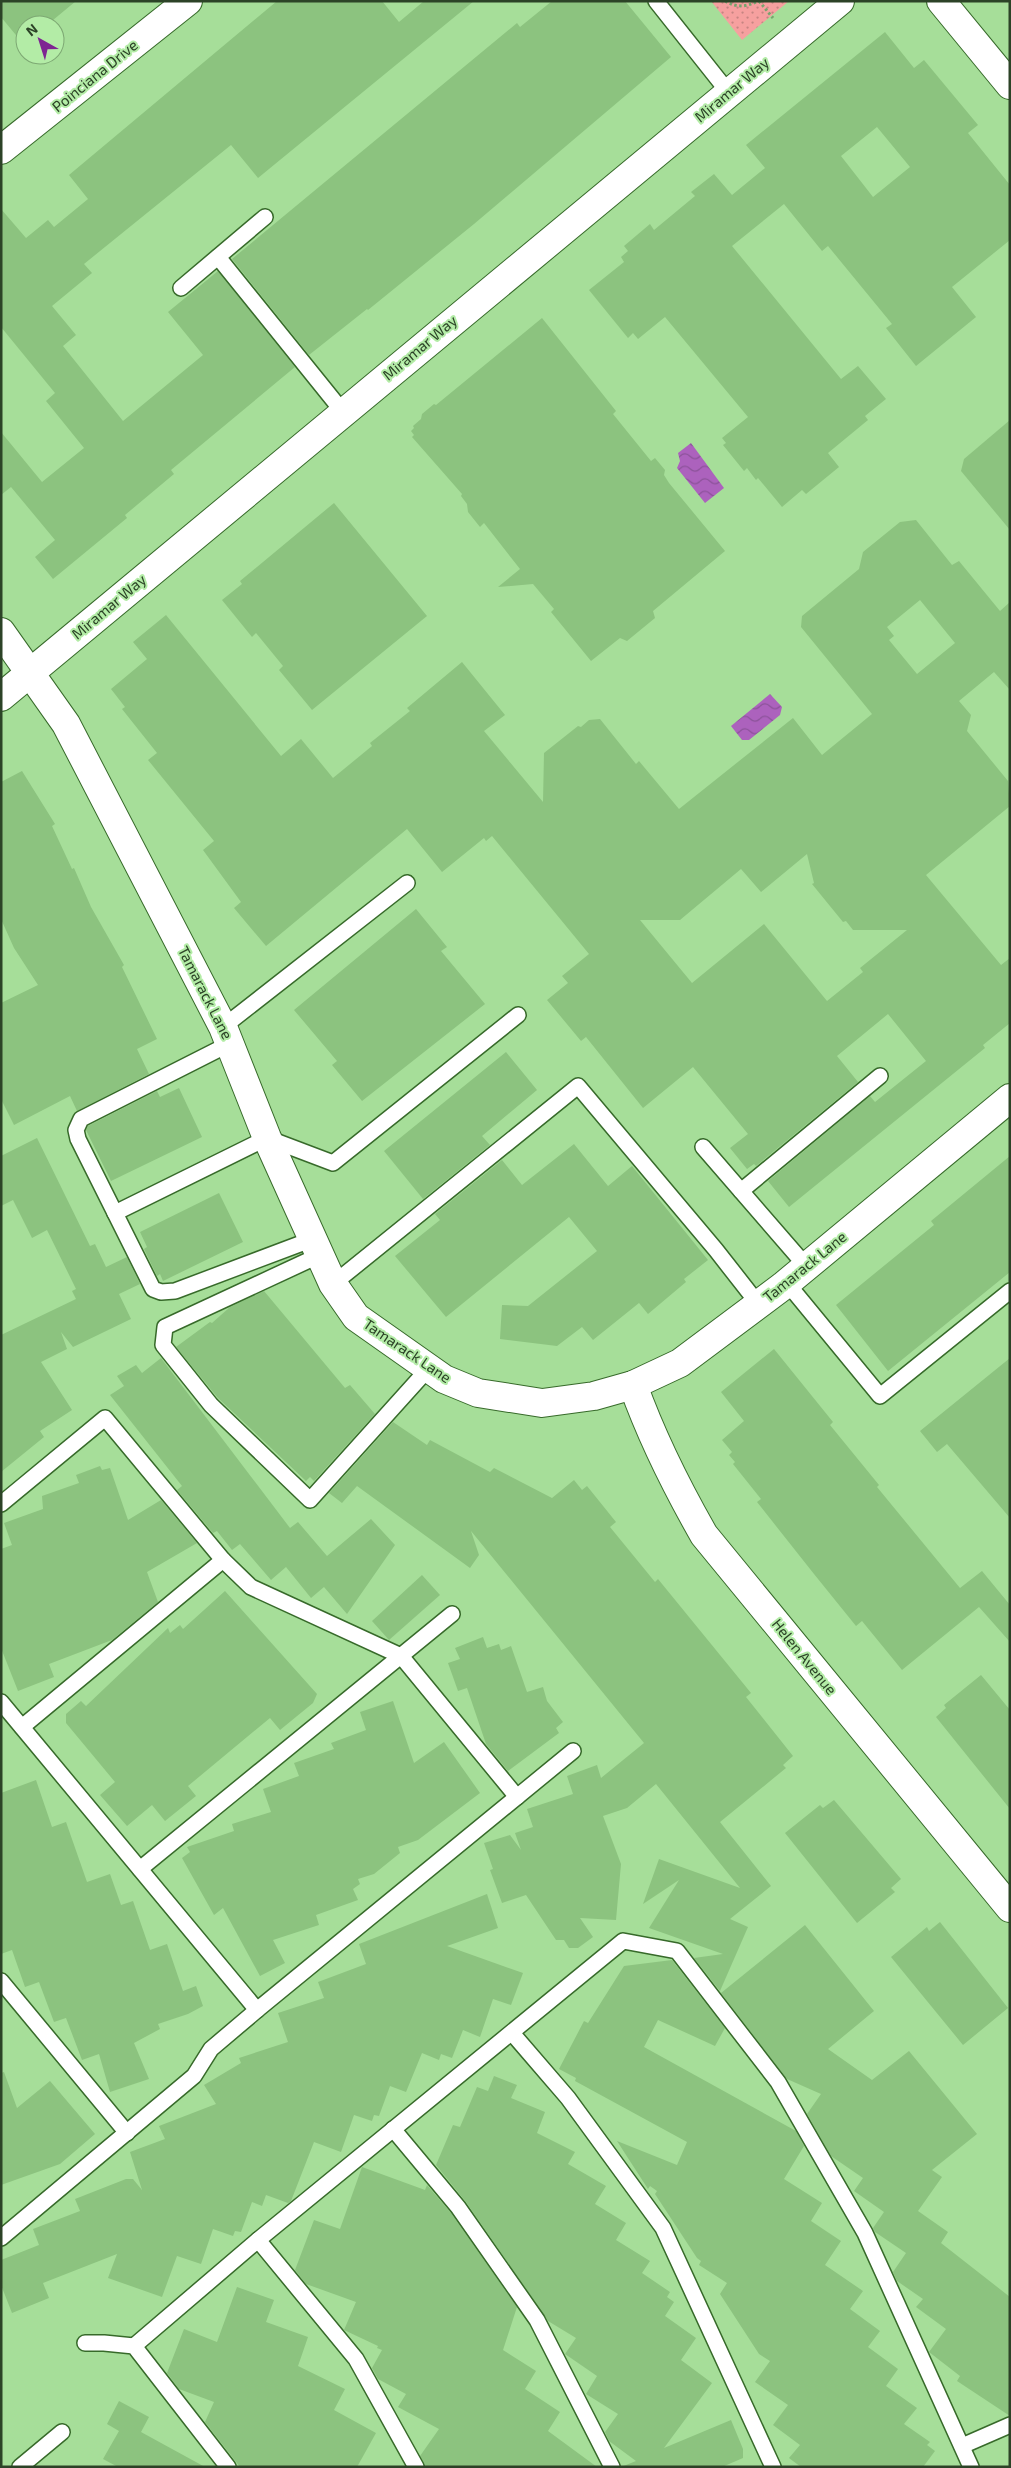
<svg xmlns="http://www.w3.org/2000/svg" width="1011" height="2468" viewBox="0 0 1011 2468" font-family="'Exo 2',sans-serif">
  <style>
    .park { fill: url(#park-dots) }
    .water { fill: url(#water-waves) }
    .building { fill: #8cc37f; fill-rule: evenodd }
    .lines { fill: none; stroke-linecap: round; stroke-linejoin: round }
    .service-casing { stroke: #376a2a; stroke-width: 18 }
    .minor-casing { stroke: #376a2a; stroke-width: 30 }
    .path { stroke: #77a36d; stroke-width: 3; stroke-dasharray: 2.5 2.5; stroke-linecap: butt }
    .service { stroke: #fff; stroke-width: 15 }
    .minor { stroke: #fff; stroke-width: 28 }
    .labels { text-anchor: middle; stroke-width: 4; stroke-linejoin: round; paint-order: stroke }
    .street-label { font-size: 15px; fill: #2c4327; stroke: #b3eca6 }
  </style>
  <defs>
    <pattern id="park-dots" width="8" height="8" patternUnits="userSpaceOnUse" patternTransform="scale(1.25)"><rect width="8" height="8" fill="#f6a09f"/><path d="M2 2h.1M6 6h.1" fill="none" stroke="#c78482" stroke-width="1.8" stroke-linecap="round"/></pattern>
    <pattern id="water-waves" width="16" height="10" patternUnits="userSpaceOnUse" patternTransform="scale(1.25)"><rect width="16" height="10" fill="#ac62bd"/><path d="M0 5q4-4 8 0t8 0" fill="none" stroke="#8c529a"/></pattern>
  </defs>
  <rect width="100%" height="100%" fill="#a6de99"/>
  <path class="park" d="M711,1H789L742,40Z"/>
  <g class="water">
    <path d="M691,443L724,488L705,503L677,468L680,461L678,453Z"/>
    <path d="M770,694L782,707L780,715L749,740H742L731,726Z"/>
  </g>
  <g class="building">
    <path d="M1,1H76L47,25H25V46L1,17Z"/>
    <path d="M277,1H382L399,22L424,1H474L258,178L231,145L84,264L92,273L52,306L76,335L63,346L123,421L203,355L168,312L218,271L295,367L171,470L174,474L125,515L127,518L53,579L35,557L55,540L11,487L1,495V432L42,482L84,448L46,401L55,393L1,327V209L26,238L48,220L54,227L88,199L69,175Z"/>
    <path d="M552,1H625L671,57L474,224L368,310L367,309L309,355L232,259L517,23L520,27Z"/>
    <path d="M885,32L914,68L924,60L978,125L968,133L1010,185V240L952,287L976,317L916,366L886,328L892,324L828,246L822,251L784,204L732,246L841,379L858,366L886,399L865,416L868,420L828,453L839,467L806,494L802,490L782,507L758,478L756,480L747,468L744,471L723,445L726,443L722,438L748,417L665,317L638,339L633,333L628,338L589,290L624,262L621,257L628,251L624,246L650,224L654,230L695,196L691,192L714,174L732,195L765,168L746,145ZM877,127L910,167L873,197L841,156Z"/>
    <path d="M542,318L616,411L613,414L651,461L655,458L665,470L664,475L669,483L725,551L653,611L655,618L627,641L620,638L591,661L551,612L554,609L533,584L498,587L520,569L484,523L480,527L468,512L467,504L461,496L462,494L412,437L414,435L411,431L414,428L413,426L421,419L422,414L434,404L436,405Z"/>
    <path d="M1010,420V530L961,471L964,459Z"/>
    <path d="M334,503L427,616L312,710L279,670L283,666L256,633L252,637L222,600L242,584L240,581Z"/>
    <path d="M916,520L952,565L959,561L1000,611L1010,602V690L994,672L959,701L971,715L967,731L1008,781L1010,806L926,875L1001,965L1010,958V1023L983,1045L985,1048L789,1207L768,1181L870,1096L875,1102L926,1061L888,1014L837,1056L858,1082L756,1166L754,1164L747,1169L730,1148L748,1134L693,1067L643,1108L586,1037L581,1041L547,1000L568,983L562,976L589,954L492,836L486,841L484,838L442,872L407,829L266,946L234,908L241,902L203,850L214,841L148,760L157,753L122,709L125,707L111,689L147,659L133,642L166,615L281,756L301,739L333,778L372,746L370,743L410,711L407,708L462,662L505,715L484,731L543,802L544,753L578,726L581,727L589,720L600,719L636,764L639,761L679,809L793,718L822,755L872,714L801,627L802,616L859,569L863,552L900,522ZM920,600L955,643L917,674L889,640L894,636L887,627ZM807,854L814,883L812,884L843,922L846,921L853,930H907L860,968L863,972L827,1001L764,924L692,983L640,920H680L741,869L761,892Z"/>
    <path d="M22,771L55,824L52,826L72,869L74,868L91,907L124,965L122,967L157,1039L137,1049L149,1074L77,1111L70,1096L14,1125L1,1099V1003L38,985L14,948L1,919V782Z"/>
    <path d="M416,909L447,947L441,951L485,1004L362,1101L332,1065L337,1061L294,1010Z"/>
    <path d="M506,1052L537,1090L482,1136L490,1145L423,1199L384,1151Z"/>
    <path d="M179,1088L202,1137L111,1181L86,1130L88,1126L157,1091L160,1097Z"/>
    <path d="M37,1138L90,1246L95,1244L106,1267L127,1257L140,1284L119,1294L131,1319L73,1347L61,1332L67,1349L41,1362L72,1410L40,1431L44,1437L1,1472V1335L76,1299L72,1291L76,1289L47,1230L32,1238L13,1200L1,1206V1156Z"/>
    <path d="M574,1144L608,1186L632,1166L708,1260L684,1279L686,1282L648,1314L639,1303L593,1340L582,1327L557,1346L500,1339L502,1305L528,1306L597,1251L569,1217L446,1317L395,1256L440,1220L435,1214L502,1160L522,1185Z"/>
    <path d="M1010,1156V1272L888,1371L836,1305L934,1225L931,1221Z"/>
    <path d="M219,1193L243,1242L163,1281L160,1274L157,1276L144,1249L147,1247L140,1232Z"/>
    <path d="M264,1291L345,1388L350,1385L375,1414L314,1481L310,1477L306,1481L218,1398L176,1347L210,1322L212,1323L230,1307Z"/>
    <path d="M774,1349L833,1422L830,1425L879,1485L877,1487L960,1588L982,1571L1010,1605V1642L979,1607L902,1670L862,1621L856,1626L814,1574L757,1502L761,1499L733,1464L735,1462L729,1455L732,1452L722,1440L744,1421L721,1392Z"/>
    <path d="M161,1358L290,1528L298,1522L327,1556L371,1519L395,1545L347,1614L324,1587L311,1598L286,1567L271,1580L240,1544L232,1550L217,1531L213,1533L177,1490L182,1486L110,1395L124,1386L117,1376L136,1365L142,1373Z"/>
    <path d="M1010,1358V1518L947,1444L937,1452L920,1431Z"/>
    <path d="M393,1422L427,1445L430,1440L490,1472L494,1468L552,1498L574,1480L582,1490L587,1486L616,1522L610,1527L655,1582L658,1579L751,1693L746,1697L793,1756L783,1765L786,1768L720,1822L771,1886L730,1919L748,1927L720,1991L694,1958L723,1954L649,1928L679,1880L643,1904L659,1859L740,1888L656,1784L627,1808L603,1816L621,1864L616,1920L580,1918L593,1937L578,1948H569L564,1940H556L526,1895L502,1903L490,1870L493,1869L484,1843L510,1835L521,1850L515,1833L533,1827L527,1809L573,1794L567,1776L597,1765L601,1778L644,1743L471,1531L479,1555L470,1568L357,1486L342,1503L329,1493Z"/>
    <path d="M100,1466L102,1470L110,1468L128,1520L161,1500L197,1543L147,1572L158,1602L112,1640L49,1664L54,1677L18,1691L1,1648V1549L12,1545L4,1523L43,1509L42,1496L79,1483L76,1475Z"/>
    <path d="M422,1575L440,1595L389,1640L372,1621Z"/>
    <path d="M225,1591L317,1694L313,1703L280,1730L270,1718L188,1786L196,1796L165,1821L152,1805L127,1826L100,1795L115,1782L66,1723V1714L81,1701L86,1706L168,1628L170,1633L180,1625L183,1629Z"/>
    <path d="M483,1637L487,1648L499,1644L501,1650L511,1646L527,1692L543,1687L547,1701L563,1722L556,1728L559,1733L508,1771L486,1744L467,1688L458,1691L448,1663L460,1659L455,1648Z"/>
    <path d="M981,1675L1010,1710V1809L936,1717L946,1708L944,1705Z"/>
    <path d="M393,1701L414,1763L444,1742L480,1793L418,1840L398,1847L400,1853L374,1874L358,1879L360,1884L353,1889L358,1900L316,1915L319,1925L273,1940L285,1963L260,1976L223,1908L214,1915L182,1858L190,1852L187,1847L234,1831L232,1824L271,1812L263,1789L299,1776L294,1763L334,1749L331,1743L366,1730L360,1712Z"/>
    <path d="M36,1780L52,1827L66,1822L87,1882L110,1874L121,1905L133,1901L150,1950L167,1944L183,1991L196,1986L203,2006L188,2014L158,2024L160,2029L134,2043L149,2079L110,2092L99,2054L82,2060L66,2018L54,2022L39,1982L25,1987L12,1950L1,1954V1793Z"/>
    <path d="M834,1800L901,1879L891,1888L895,1892L857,1923L785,1833L820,1805L823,1808Z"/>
    <path d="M487,1894L498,1928L447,1946L523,1973L511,2005L493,1999L480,2037L463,2030L452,2058L441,2054L439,2060L422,2053L406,2092L390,2086L379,2116L374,2115L372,2121L354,2115L341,2152L314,2142L291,2201L288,2203L266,2195L262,2206L252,2202L241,2232L235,2231L233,2236L213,2229L201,2264L177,2256L162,2297L108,2278L117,2254L43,2283L49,2298L12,2313L1,2285V2260L39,2245L33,2229L80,2211L75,2199L126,2179H133L142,2190L130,2152L165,2139L159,2126L216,2104L204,2085L241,2063L239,2058L288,2042L278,2013L324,1998L318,1982L366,1964L359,1944Z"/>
    <path d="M940,1922L1008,2008L963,2045L891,1957L927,1927L929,1931Z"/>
    <path d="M805,1925L874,2011L828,2049L872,2080L909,2051L977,2134L932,2170L942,2177L918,2211L948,2232L941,2243L1010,2297V2416L957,2381L960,2376L929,2352L946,2329L916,2307L923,2299L897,2281L893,2272L906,2253L875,2232L873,2228L884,2212L854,2191L863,2178L831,2156L807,2114L821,2094L787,2079L721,1993Z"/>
    <path d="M672,1960L725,2028L715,2046L658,2020L644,2047L796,2131L804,2146L784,2179L822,2203L811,2221L841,2241L825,2265L863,2291L850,2309L880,2331L868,2347L898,2369L886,2386L917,2408L904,2424L930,2442L927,2445L935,2451L923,2467H801L789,2458L800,2445L773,2425L788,2405L755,2382L770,2361L759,2354L720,2294L727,2283L699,2265L701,2261L697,2258L655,2194L657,2191L650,2186L648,2189L617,2141L677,2165L687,2142L575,2081L576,2078L559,2069L584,2021L588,2023L624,1966Z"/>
    <path d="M4,2072L17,2108L50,2081L95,2134L60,2164L1,2185V2073Z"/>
    <path d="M494,2076L517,2085L511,2098L545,2112L537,2133L575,2152L568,2164L606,2186L595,2204L626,2223L616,2240L650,2261L642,2273L670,2292L667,2297L674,2302L665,2316L696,2338L681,2360L712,2383L664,2448L731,2420L743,2449V2458L722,2467H621L636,2461L609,2441L605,2432L618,2414L586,2394L597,2376L565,2354L576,2338L548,2321L466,2202L436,2165L453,2125L460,2127L477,2087L488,2091Z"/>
    <path d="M362,2167L425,2190L427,2185L451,2213L517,2307L503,2350L536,2371L525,2389L560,2412L548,2431L597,2467H425L420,2456L439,2429L398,2407L406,2394L378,2379L372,2368L382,2350L377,2348L378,2346L344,2330L356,2302L306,2284L295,2270L314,2220L340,2229Z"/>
    <path d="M237,2287L274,2300L266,2322L308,2337L298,2366L345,2389L334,2410L376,2433L357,2467H240L205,2422L214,2402L179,2389L167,2373L184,2329L217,2342Z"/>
    <path d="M119,2401L149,2417L141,2432L205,2467H118L103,2459L119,2431L107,2424Z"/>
  </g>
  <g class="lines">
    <defs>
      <g id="service">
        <path d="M656,1L729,93"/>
        <path d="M218,257L343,412"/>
        <path d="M181,288L265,217"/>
        <path d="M223,1027L407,883"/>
        <path d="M231,1043L81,1119L76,1130L78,1139L153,1289L161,1292L175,1291L313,1239"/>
        <path d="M703,1147L806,1266"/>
        <path d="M741,1191L880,1076"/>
        <path d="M115,1213L267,1138L333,1163L518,1015"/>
        <path d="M320,1255L165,1327L163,1345L211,1405L310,1500L428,1369"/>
        <path d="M787,1283L880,1396L1010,1291"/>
        <path d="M333,1284L578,1086L716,1250L759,1305"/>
        <path d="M1,1504L105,1418L223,1560L251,1587L401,1656L517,1797"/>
        <path d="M1,1702L257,2010"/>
        <path d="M22,1727L223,1560"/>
        <path d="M140,1869L452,1614"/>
        <path d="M1,1981L127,2133"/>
        <path d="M512,2033L568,2098L663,2228L773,2467"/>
        <path d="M393,2129L458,2207L537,2320L612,2467"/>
        <path d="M1,2238L194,2076L211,2049L257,2010L573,1751"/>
        <path d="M258,2240L356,2359L416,2467"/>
        <path d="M85,2343H104L134,2346L228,2467"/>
        <path d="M134,2346L258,2240L623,1941L677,1951L778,2082L865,2233L971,2467"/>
        <path d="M962,2446L1010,2425"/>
        <path d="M20,2467L62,2432"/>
      </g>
      <g id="minor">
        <path d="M941,1L1010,85"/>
        <path d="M1,150L188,1"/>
        <path d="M1,632L66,724L223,1027L267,1138L333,1284L356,1317L444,1379L478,1393L542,1403L594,1396L633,1385L680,1363L783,1286L1010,1098"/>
        <path d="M1,697L840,1"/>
        <path d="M633,1385C652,1438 676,1486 704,1535L1010,1908"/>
      </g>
    </defs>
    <use href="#service" class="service-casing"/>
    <use href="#minor" class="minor-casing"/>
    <g class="path">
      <path d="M725,1C737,8 746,7 758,1"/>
      <path d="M759,1L773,18"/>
    </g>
    <use href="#service" class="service"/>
    <use href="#minor" class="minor"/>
  </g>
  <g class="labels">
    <g class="street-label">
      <text transform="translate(95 76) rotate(-39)" y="5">Poinciana Drive</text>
      <text transform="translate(732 90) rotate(-40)" y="5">Miramar Way</text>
      <text transform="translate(420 348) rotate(-40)" y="5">Miramar Way</text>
      <text transform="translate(109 607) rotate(-40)" y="5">Miramar Way</text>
      <text transform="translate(205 993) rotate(63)" y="5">Tamarack Lane</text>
      <text transform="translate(805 1267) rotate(-39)" y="5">Tamarack Lane</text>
      <text transform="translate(407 1351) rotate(34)" y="5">Tamarack Lane</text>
      <text transform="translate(804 1657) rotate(51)" y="5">Helen Avenue</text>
    </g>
  </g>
  <rect width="1011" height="2468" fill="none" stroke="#2c4327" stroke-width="5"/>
  <g transform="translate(40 40) rotate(321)"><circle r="24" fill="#b3eca6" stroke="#7da873"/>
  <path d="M0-4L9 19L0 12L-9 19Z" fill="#7e2592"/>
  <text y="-8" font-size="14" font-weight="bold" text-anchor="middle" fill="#2c4327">N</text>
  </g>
</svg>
